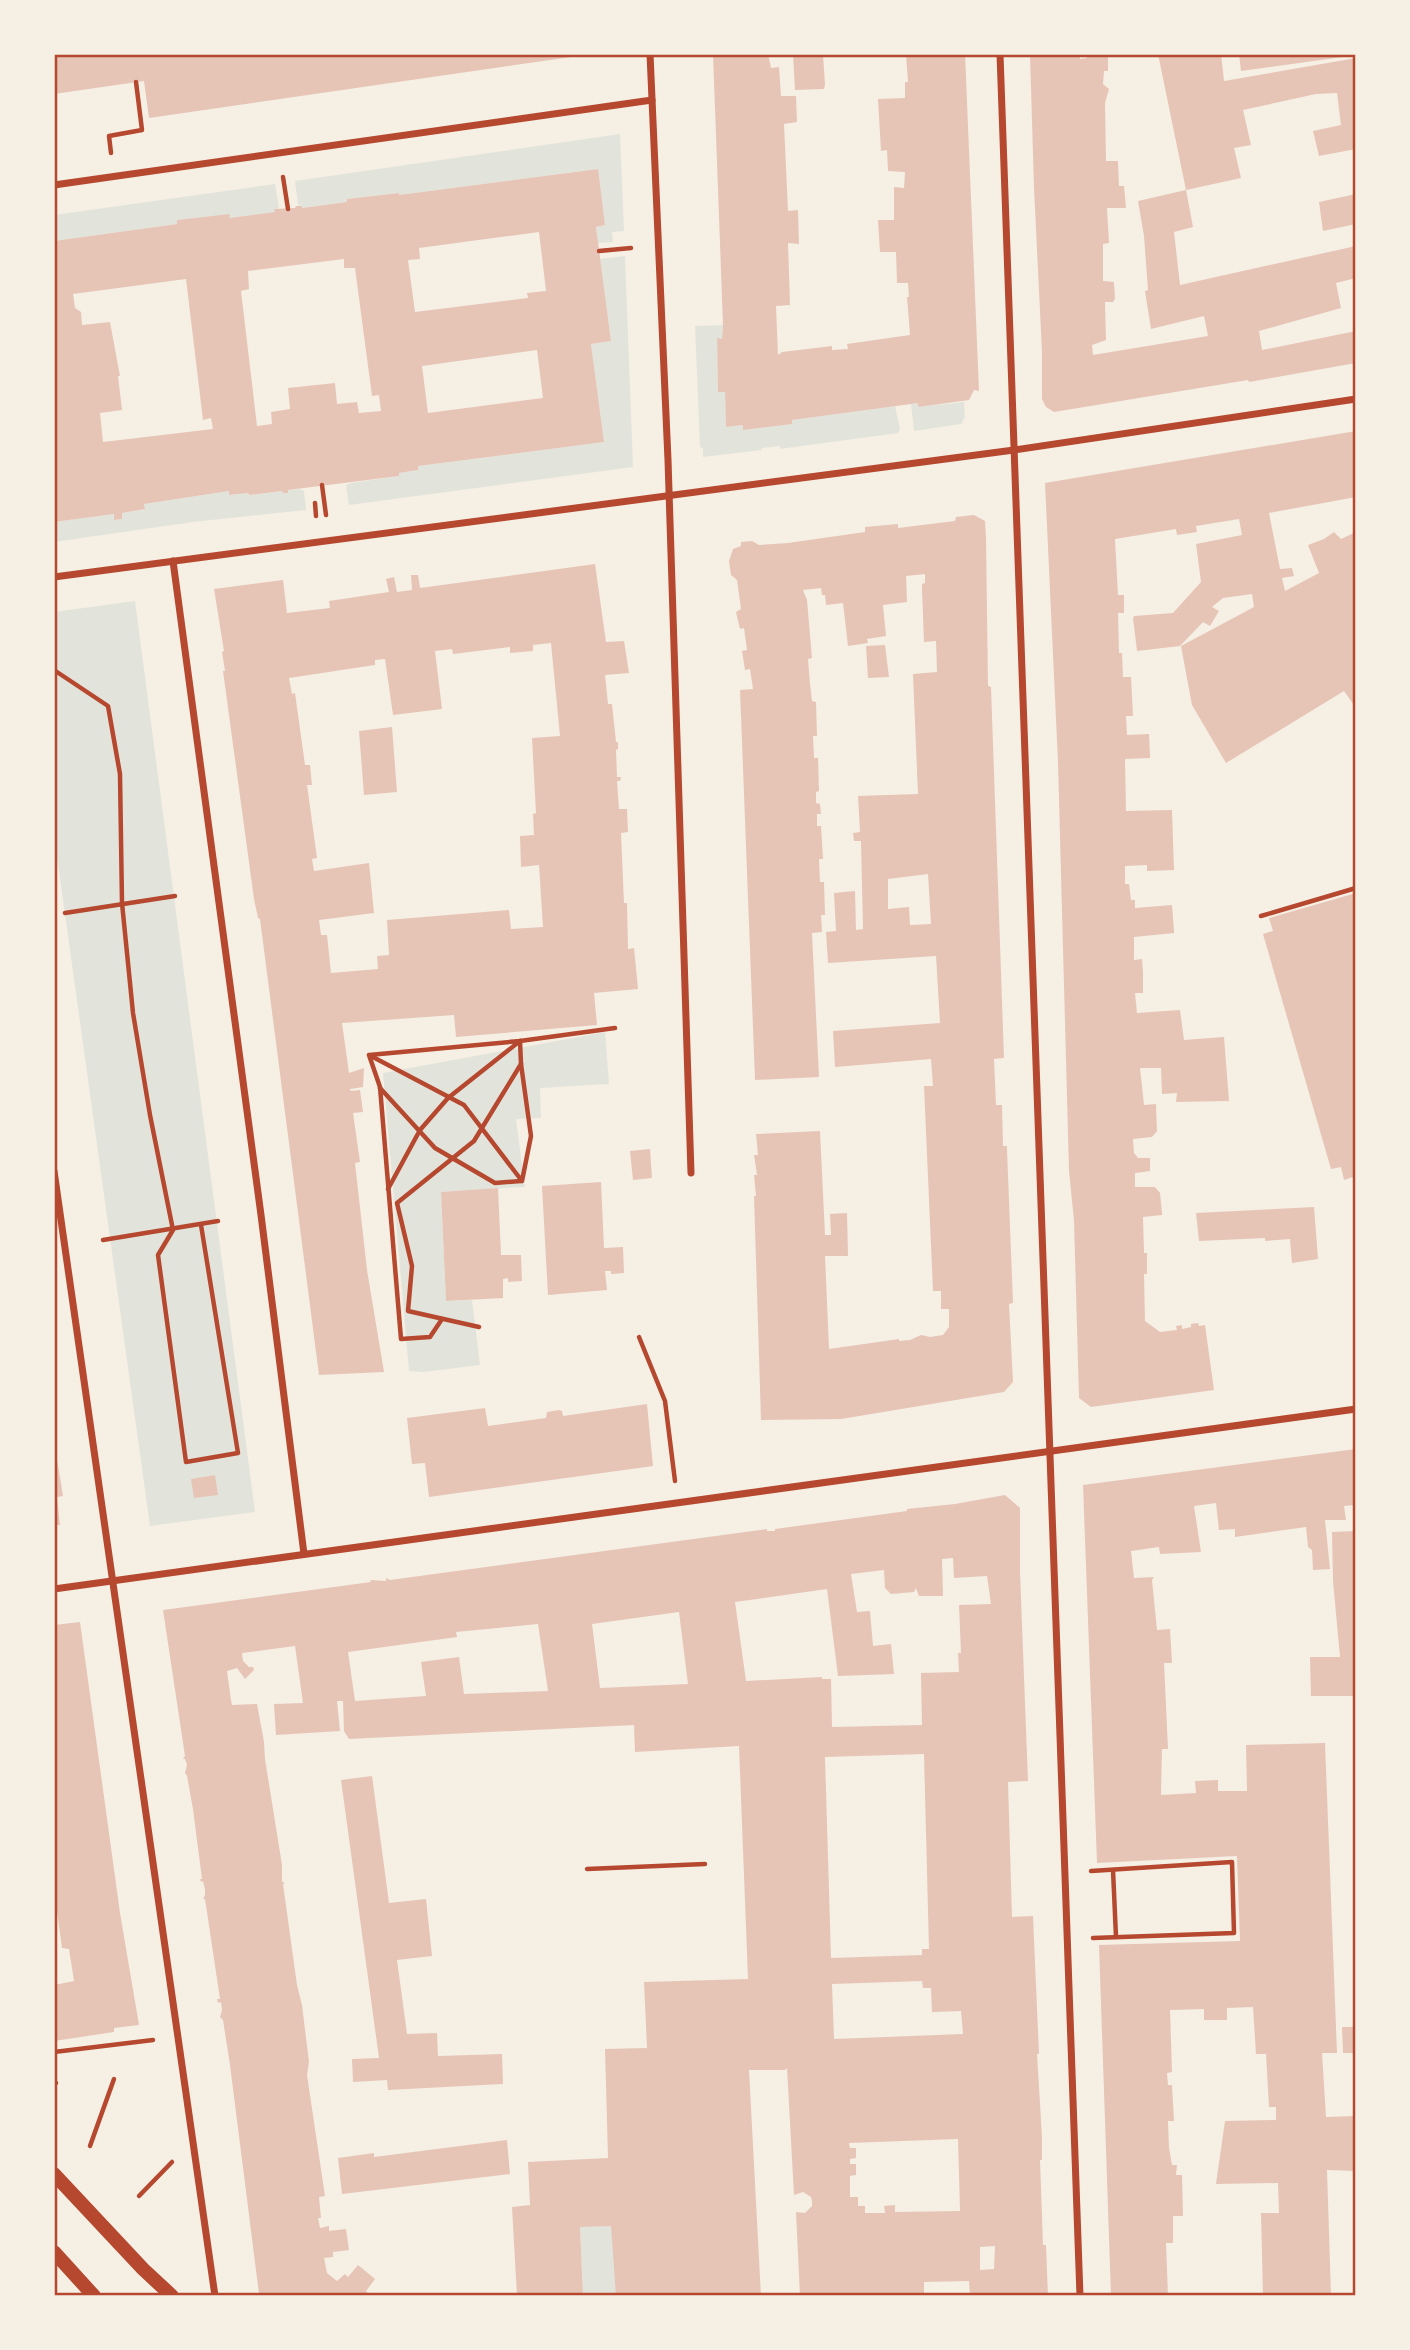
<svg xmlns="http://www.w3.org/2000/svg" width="1410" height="2350" viewBox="0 0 1410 2350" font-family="'Public Sans',sans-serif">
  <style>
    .green { fill: #e2e4dc }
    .building { fill: #e6c5b7; fill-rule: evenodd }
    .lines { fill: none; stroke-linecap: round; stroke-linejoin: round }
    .path { stroke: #b5482f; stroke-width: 4.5 }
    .minor { stroke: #b5482f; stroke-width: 7 }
    .secondary { stroke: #b5482f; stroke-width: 14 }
    .neatline { fill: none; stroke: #b5482f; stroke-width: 2.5 }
  </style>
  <rect width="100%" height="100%" fill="#f6efe4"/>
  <g class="green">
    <path d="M620,134L624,231L612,232L613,242L598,243L596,227L605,225L597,169L399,195V193L347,199V202L302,208V206L298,205L295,181Z"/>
    <path d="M275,184L279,208L275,209V212L229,218V215L177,220V224L54,241V215Z"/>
    <path d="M625,256L633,467L349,505L346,485L351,483L399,476V473L418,470V466L604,442L591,344L611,341L600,259Z"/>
    <path d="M723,325L722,339H717L718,392H725L726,427L743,425L744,430L791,424L792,420L895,406L900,429L898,433L780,449V446L762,448V450L703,457V448L700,447L695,326Z"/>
    <path d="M964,402L965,417L961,424L914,431L911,404L917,403L919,407Z"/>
    <path d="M299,489L304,491L306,510L193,522L54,542V522L114,514V520L122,519V513L145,509L144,504L229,491L230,495L248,493L249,495L282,491L287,493L288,490Z"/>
    <path d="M135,601L255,1512L150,1526L54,835V612Z"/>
    <path d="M605,1032L609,1084L540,1088L541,1118L516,1119L525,1187L441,1192L446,1301L472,1300L480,1365L424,1372L409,1371L383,1073Z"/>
    <path d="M655,2223L665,2296H583L580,2227Z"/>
  </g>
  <g class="building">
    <path d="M54,54H199V57L218,54L578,56L149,118L144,81L54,94Z"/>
    <path d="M713,54H768L771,68L779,67L781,96H796L797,122L784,124L788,211L798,210L799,244L788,243L790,305L776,306L778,355L782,352L832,346V350L848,349L847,344L910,335L907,297H909L908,283H897L896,252H880L878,220H894V187L904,188L905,172L888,171L887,150L881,151L878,99L905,98V82H908L906,54H965L979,391L974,390L969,400L919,407L917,403L911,404L792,420V424L743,430V425L726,427L725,392H718L717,338L722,339L723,325Z"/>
    <path d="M793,54H823L825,85L824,89L795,90Z"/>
    <path d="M1030,54H1080V59L1087,58L1086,54H1108V71H1104L1103,84L1109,89L1105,103L1106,161H1118L1119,186H1124L1126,208H1107L1109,243L1103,244V281L1114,282L1115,299L1113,302H1105L1106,340L1092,345L1093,355L1208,336L1204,316L1151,329L1145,291L1148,290L1144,236L1138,201L1186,190L1158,54H1221L1224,81L1356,58V149L1319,156L1313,131L1341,125L1337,93L1316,94L1243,110L1251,145L1234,148L1241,178L1186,190L1193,227L1174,232L1180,285L1356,246V278L1336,283L1341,308L1259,331L1262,350L1356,331V363L1249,382L1248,380L1054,412L1046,407L1042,399V352L1034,188Z"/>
    <path d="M1239,54H1350V56L1241,71Z"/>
    <path d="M598,169L605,225L596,227L611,341L591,344L604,442L418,466V470L399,473V476L288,490V493H283L282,491L249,495L248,493L229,495V491L144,504L145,509L122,513V519L114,520V514L54,522V241L177,224V220L230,214L229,218L275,212L274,209L295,208L296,206H302V208L347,202V199L399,193V195ZM539,232L546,291L527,293L528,298L415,312L408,260L420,259L419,248ZM344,259V268H355L372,396L379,395L381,411L359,413L357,402L337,404L335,383L288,388L290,409L271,412L272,424L257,426L241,291L249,289L248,271ZM186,279L203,420L211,418L213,429L103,442L100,413L122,410L118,376H120L110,322L82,325L81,312L75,308L73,294ZM537,350L543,398L428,413L422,366Z"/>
    <path d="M1356,194V224L1323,231L1319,202Z"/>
    <path d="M1356,431V497L1269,513L1280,569L1292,568L1294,576L1282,578L1285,591L1319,573L1308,545L1324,539L1334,532L1341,539L1356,532V708L1344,691L1226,763L1192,705L1181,646L1254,607L1252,594L1223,598L1212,607L1219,611L1210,626L1203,622L1180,646L1137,651L1133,618L1134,616L1173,613L1201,582L1196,544L1242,535L1239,519L1196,526L1197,532L1177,535L1176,529L1115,539L1118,595H1124V613H1118L1119,653H1122L1123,677H1131L1133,716H1126L1127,735L1149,734L1150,756V758L1125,759L1126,811L1172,810L1174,870L1147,871V865L1125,866V884H1129L1131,900H1135V908L1172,905L1174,931V933L1134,937V960L1142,959L1143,972V993H1135L1137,1013L1180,1010L1184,1040L1224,1037L1229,1101L1176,1102L1177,1093L1162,1094L1161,1068H1140L1144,1105L1156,1104L1157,1131L1152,1137L1133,1139L1134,1153L1138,1158H1150V1171L1135,1173V1187H1155L1160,1193L1162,1213V1215L1143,1217L1144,1253H1147V1274H1144L1145,1321L1160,1332L1177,1330L1176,1326L1182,1325V1329L1191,1327V1324L1198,1323L1199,1326L1205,1325L1214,1390L1091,1407L1079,1398L1074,1221L1069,1171L1058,762L1045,483Z"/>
    <path d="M974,515L985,521L986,538L988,686L991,687L1004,1058L994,1059L996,1105H1002L1003,1146H1007V1150L1013,1303L1009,1304L1013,1382L1004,1392L841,1419L761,1420L754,1196H756L754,1175H757L754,1155H758L756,1134L820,1131L825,1235H831L830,1214L847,1213L848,1256H825L829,1349L899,1339V1341L910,1340L921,1335L930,1337L943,1335L949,1327V1309H941V1291H933L924,1086H933L931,1059L835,1067L833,1031L940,1023L936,956L828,963L826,932L836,931L834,893L855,891L856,930L863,929L861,841H854L853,833L860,832L858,796L918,794L913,674L937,672L936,641L924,642L922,589V584L925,583V574L906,576L907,602L883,605L886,636L867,639L868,643L848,646L843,603L826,605L825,595H822L821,588L803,590L807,600L812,658L808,659L810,684L812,701L816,702L817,736H813L814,758H818L819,791L816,792V803L820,804L821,814H817V826H821L823,859H819L820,882H824L825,915H821L822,932L812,933L819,1077L755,1080L740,690L753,689L750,669L745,670L742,651L747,650L744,628L740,629L736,612L741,609L737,580L731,575L729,561L733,549L741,546V542L752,541L759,545L788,543L865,532V527L898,524V528L955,521L956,517ZM928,874L931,924L910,925L909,907L888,909V879Z"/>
    <path d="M595,564L606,642L624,641L629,673L605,675L608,704H612L616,742H618V749L616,750L617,777H621L620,781H617L619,809H627L628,832L621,833L624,903H627L628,949L634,948L638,989L594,993L597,1025L456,1037L454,1015L342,1023L349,1073L364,1068L363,1087L350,1089L351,1091L360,1090L363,1112L353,1113L360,1162L355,1163L367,1270L384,1372L319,1375L260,919L258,918L254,899L223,671H225L222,652L224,651L214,589L283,580L287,613L330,608L329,601L389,592L386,579L394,577L397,592L412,590L411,575H418L420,588ZM551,643L560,736L532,738L536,813L533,814L534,835L520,836L521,867L539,865L543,927L511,929L509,910L387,920L389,955L377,956L378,969L331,973L327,935H321L319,920L374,913L369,863L314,871L312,859L317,858L307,785H312L310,765H305L295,693L292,694L289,678L375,665V660L385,659L393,715L442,709L435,651L452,649L453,654L510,647V653L533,651V645Z"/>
    <path d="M885,645L889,677L868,678L866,646Z"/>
    <path d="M392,727L397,792L364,795L359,731Z"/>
    <path d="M1356,893V1176L1344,1180L1341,1167L1331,1169L1263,934L1273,931L1269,918Z"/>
    <path d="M650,1149L652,1178L633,1180L630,1151Z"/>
    <path d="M601,1182L604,1248L623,1247L624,1273L611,1274V1271H605L607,1290L548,1295L542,1186Z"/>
    <path d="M498,1188L501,1255H521L522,1281L508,1282V1278L503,1279V1298L446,1301L441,1192Z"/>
    <path d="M1314,1207L1318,1259L1292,1263L1290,1239L1265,1241V1238L1199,1241L1196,1213Z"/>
    <path d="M647,1404L653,1466L429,1497L425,1463L412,1464L407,1418L485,1408L488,1426L546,1418L547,1412L559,1410L562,1411L563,1416Z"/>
    <path d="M54,1441L63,1496L57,1497L60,1525H54Z"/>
    <path d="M1356,1449V1505L1344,1506L1346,1520H1325L1330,1569L1313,1570L1312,1550L1308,1547L1306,1527L1235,1537V1529L1219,1530L1216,1503L1194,1506L1201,1552L1160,1554L1159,1547L1131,1551L1134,1578L1154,1577L1152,1580L1157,1630L1170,1629L1172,1663H1164L1168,1749H1162L1161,1795L1196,1793L1195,1781L1218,1780V1791H1247L1246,1745L1325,1743L1337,2053H1322L1326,2117L1356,2116V2171L1327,2170L1331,2295L1263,2296L1261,2213H1279L1278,2183L1216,2184L1225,2121L1276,2120V2107H1269L1266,2054H1256L1253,2007L1227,2008V2020H1204V2009L1170,2010L1172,2072L1167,2073L1168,2085H1172L1174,2121H1168L1169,2148L1172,2165H1177L1176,2175H1182L1183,2216H1173V2243H1166L1168,2296H1111L1099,1945L1240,1941L1237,1856L1097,1863L1083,1485Z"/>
    <path d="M215,1475L218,1495L194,1498L191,1479Z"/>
    <path d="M1005,1495L1020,1508V1572L1028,1781L1008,1782L1012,1917L1033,1916L1039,2054H1037L1042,2137V2160H1040L1043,2245H1046L1048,2296H970L969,2281L924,2282V2296H800L796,2212L805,2213L812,2206V2201L811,2197L803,2192L794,2195L787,2068L785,2070H749L761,2296H616L611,2226L580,2227L583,2296H517L512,2207L530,2205L528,2162L608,2158L605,2049L647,2048L644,1982L748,1979L739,1746L635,1752L634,1725L349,1739L344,1731L343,1701H337L340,1731L276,1735L274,1704L303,1703L295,1646L242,1653L243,1661L249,1667H253L254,1670L245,1679L237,1668L227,1671L231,1700L232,1705L257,1704L264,1742L265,1759L282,1865V1881L285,1884H283L297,1985L302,2005L309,2062L307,2075L325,2196L319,2197L321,2218H318L320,2228L329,2226V2231L346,2229L349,2250L333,2252V2257L324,2258L327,2273L337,2281L345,2274L348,2277L358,2265L375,2279L366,2291L369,2294L367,2296H261L259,2294L230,2065L223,2020L220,2017L222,2010L221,2002L218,2003L217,1999H220L205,1899H203L205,1895V1889L203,1881L201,1882L200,1879H202L193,1809L187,1776L185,1773L187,1765L185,1759H183L185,1756L163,1610L371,1582L370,1580L386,1581V1578L390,1580L767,1529V1531H775V1529L907,1511V1509L955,1504ZM953,1558L954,1578L987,1576L991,1604L959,1605L961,1653H958L959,1672L921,1673L922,1725L832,1727L831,1679H822V1677L746,1681L735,1602L827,1589L838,1676L894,1674L891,1644L873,1646L870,1611L857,1612L851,1574L884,1570L885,1588L891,1594L914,1592L916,1588L919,1596H943L942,1559ZM679,1612L688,1684L600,1688L592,1624ZM538,1624L548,1691L464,1694L459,1657L421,1662L426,1696L355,1701L348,1652L457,1637L456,1632ZM924,1754L929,1949H922V1955L831,1958L825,1757ZM922,1981L923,1988H931L932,2012L961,2011L963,2034L834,2039L832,1984ZM958,2139L960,2211L895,2212V2205L884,2206L885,2213H865V2206H858V2197H850V2176L856,2175V2164H850V2159L856,2158V2148H850L849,2143ZM995,2246L994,2269L980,2270V2247Z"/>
    <path d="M1356,1531V1696H1311L1310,1657H1340L1333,1581L1332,1532Z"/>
    <path d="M80,1622L120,1913L139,2025L114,2028V2032L54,2041V1985L74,1981L69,1949L62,1948L54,1889V1625Z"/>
    <path d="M372,1776L389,1903L426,1899L432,1956L397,1960L407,2034L437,2033L438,2056L502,2054L503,2084L388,2090L387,2080L353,2082L352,2059L379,2058L341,1780Z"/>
    <path d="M1342,2027H1356V2053H1343Z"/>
    <path d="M507,2140L510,2174L342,2194L338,2158L374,2153V2157Z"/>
  </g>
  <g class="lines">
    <g class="path">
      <path d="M111,153L109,136L142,130L136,82"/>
      <path d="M283,177L288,209"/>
      <path d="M599,251L631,248"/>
      <path d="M322,485L326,515"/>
      <path d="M315,503L316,516"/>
      <path d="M54,670L108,706L120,774L122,903L133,1013L150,1115L173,1230L158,1255L186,1462L238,1453L201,1225"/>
      <path d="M65,913L175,896"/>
      <path d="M1261,916L1356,888"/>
      <path d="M371,1056L464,1105L522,1181L531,1136L521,1064L520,1041"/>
      <path d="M380,1088L435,1148L495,1183L521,1181"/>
      <path d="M388,1189L420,1130L448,1098L520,1041"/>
      <path d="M103,1240L218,1221"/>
      <path d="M442,1319L430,1337L401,1339L380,1087L369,1055L520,1041L615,1028"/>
      <path d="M479,1327L408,1311L412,1266L397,1203L474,1141L521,1064"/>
      <path d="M639,1337L665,1401L675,1481"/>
      <path d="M587,1869L705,1864"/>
      <path d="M1113,1870L1116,1937"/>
      <path d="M1091,1871L1232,1862L1234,1933L1093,1938"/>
      <path d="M54,2052L153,2040"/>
      <path d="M54,2084L56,2083"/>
      <path d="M90,2146L114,2079"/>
      <path d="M139,2196L172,2162"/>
    </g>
    <g class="minor">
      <path d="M650,54L668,460L691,1173"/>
      <path d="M1000,54L1080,2296"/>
      <path d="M54,185L652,100"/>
      <path d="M173,561L261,1215L304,1554"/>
      <path d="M54,577L1014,450L1356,399"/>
      <path d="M54,1171L215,2296"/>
      <path d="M54,1589L1356,1409"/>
    </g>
    <g class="secondary">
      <path d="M54,2174L143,2269L172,2296"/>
      <path d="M54,2252L94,2296"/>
    </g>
  </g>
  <rect width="1410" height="2350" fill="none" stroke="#f6efe4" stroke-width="112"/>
  <rect x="56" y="56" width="1298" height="2238" class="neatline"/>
</svg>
